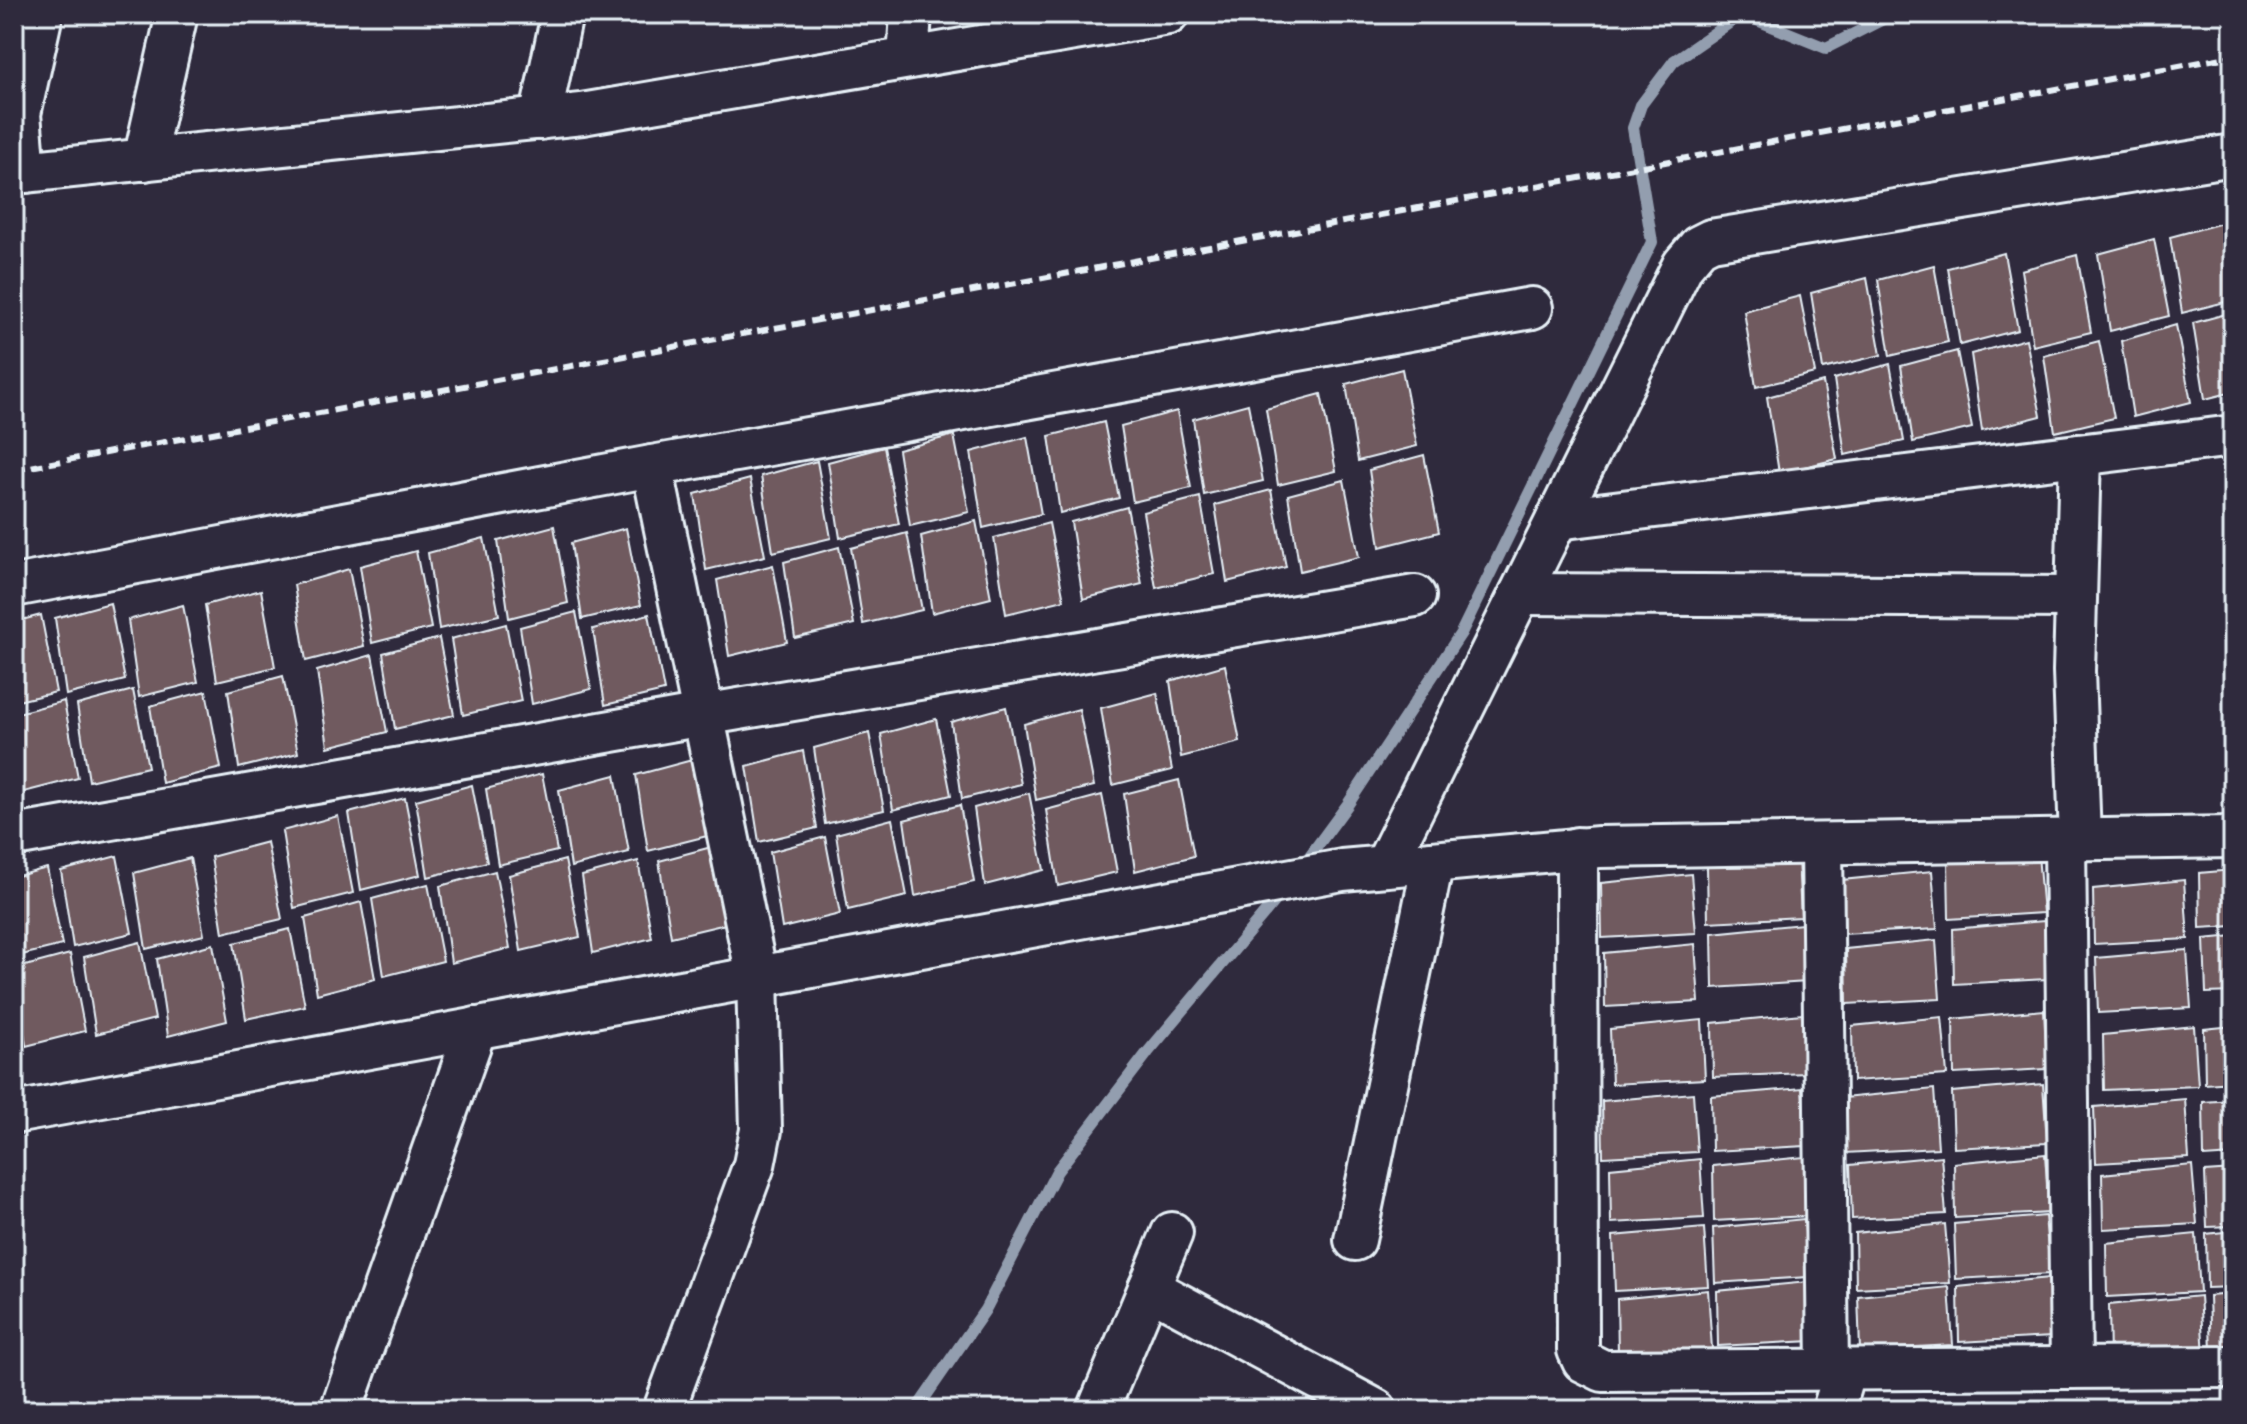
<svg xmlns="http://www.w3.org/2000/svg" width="2247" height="1424" viewBox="0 0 2247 1424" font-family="'Indie Flower',sans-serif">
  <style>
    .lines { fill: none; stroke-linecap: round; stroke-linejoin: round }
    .stream { stroke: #939eaf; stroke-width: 12 }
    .building { fill: #705a5f; stroke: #e8f1f8; stroke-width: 2 }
    .street-casing { stroke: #e8f1f8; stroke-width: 46 }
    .street { stroke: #2f2a3d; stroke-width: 40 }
    .rail { stroke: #e8f1f8; stroke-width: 6; stroke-dasharray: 12 6; stroke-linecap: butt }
  </style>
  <rect width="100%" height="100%" fill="#2f2a3d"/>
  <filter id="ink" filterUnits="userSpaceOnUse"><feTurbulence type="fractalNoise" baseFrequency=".0125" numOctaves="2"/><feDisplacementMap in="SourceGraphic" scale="16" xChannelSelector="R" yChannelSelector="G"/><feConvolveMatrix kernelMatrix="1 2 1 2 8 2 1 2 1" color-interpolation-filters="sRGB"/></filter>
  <g filter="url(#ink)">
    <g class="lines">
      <g class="stream">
        <path d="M1742,14L1826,48L1893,14"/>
        <path d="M1301,868L1348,804L1461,633L1652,242L1633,128L1641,105L1674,61L1742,14"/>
        <path d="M916,1410L985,1310L1057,1171L1148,1052L1285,889"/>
      </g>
    </g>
    <g class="building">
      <path d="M2226,222L2233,260V300L2182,313L2170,237Z"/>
      <path d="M2154,239L2169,316L2110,331L2098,254Z"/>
      <path d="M2004,253L2018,330L1960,345L1948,268Z"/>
      <path d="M2077,255L2091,332L2033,346L2021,270Z"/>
      <path d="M1934,265L1948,342L1890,356L1878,280Z"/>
      <path d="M1867,278L1881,355L1823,369L1811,293Z"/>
      <path d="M1800,296L1815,373L1756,387L1744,311Z"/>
      <path d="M2233,312V392L2205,399L2193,323Z"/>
      <path d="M2176,325L2191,402L2133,417L2121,341Z"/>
      <path d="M2026,339L2041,416L1982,431L1971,354Z"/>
      <path d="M2099,341L2114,418L2055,432L2044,356Z"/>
      <path d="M1957,351L1972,428L1913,442L1901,366Z"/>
      <path d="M1890,364L1904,441L1845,455L1834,379Z"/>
      <path d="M1402,369L1417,446L1358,461L1346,384Z"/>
      <path d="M1823,382L1837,459L1779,473L1767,397Z"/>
      <path d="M1321,394L1336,471L1278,485L1266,409Z"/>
      <path d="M1248,404L1263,481L1204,495L1193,419Z"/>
      <path d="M1177,411L1191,488L1133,502L1121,426Z"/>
      <path d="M1104,422L1119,498L1060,513L1049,436Z"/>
      <path d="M954,435L969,512L910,526L898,450Z"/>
      <path d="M1027,437L1041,514L983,528L971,452Z"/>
      <path d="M884,447L899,524L840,538L828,462Z"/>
      <path d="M1424,455L1439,532L1380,547L1369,470Z"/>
      <path d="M817,461L831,538L773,552L761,476Z"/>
      <path d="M750,479L765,556L706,570L695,494Z"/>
      <path d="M1344,480L1359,557L1300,571L1288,495Z"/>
      <path d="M1271,490L1286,567L1227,582L1215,505Z"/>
      <path d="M1200,497L1214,574L1156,588L1143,512Z"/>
      <path d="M1127,507L1142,584L1083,599L1071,522Z"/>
      <path d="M976,521L991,598L932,613L921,536Z"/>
      <path d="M1049,523L1064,600L1006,614L994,538Z"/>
      <path d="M554,526L568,603L509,618L498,541Z"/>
      <path d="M626,528L641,605L582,619L571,543Z"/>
      <path d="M907,533L922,610L863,624L851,548Z"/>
      <path d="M484,538L499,615L439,629L428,553Z"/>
      <path d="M839,547L854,624L795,638L784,562Z"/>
      <path d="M416,551L431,628L372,643L360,566Z"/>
      <path d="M773,565L787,642L729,656L717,580Z"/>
      <path d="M349,569L364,646L306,661L294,585Z"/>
      <path d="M261,590L275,667L217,681L205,605Z"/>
      <path d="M110,603L125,680L66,695L55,618Z"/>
      <path d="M183,605L198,682L139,697L128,620Z"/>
      <path d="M576,612L591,689L532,704L520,627Z"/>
      <path d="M649,614L664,691L605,705L593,629Z"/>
      <path d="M41,615L56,692L14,702V622Z"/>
      <path d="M506,624L521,701L463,715L451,639Z"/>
      <path d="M439,638L454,715L395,729L383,653Z"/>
      <path d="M372,655L387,732L328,747L317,671Z"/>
      <path d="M1225,665L1240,742L1181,757L1170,681Z"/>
      <path d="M283,676L298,753L239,768L228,691Z"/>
      <path d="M133,690L148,767L89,781L77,705Z"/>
      <path d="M206,691L221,768L162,783L150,706Z"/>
      <path d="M1157,693L1172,770L1113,785L1101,708Z"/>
      <path d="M64,701L78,778L20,793L14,757V714Z"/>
      <path d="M1006,707L1021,784L962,799L951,722Z"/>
      <path d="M1079,709L1094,786L1036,800L1024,724Z"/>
      <path d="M936,719L951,795L893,810L881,734Z"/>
      <path d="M869,733L884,810L825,824L814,748Z"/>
      <path d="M803,751L817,828L759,842L747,766Z"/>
      <path d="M692,760L707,836L648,851L636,775Z"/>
      <path d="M542,774L557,851L498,865L486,789Z"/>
      <path d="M615,775L629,852L571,867L559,790Z"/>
      <path d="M1179,780L1194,856L1135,871L1124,794Z"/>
      <path d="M472,785L487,862L428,877L416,800Z"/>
      <path d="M1029,793L1044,870L985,885L974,808Z"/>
      <path d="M1102,795L1117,872L1058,886L1046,810Z"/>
      <path d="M405,798L420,875L361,890L349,813Z"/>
      <path d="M960,805L974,882L915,896L904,820Z"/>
      <path d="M338,816L353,893L294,908L282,831Z"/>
      <path d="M892,819L907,896L848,910L836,834Z"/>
      <path d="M825,837L840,914L782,928L770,852Z"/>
      <path d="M267,842L282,919L223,933L211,857Z"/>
      <path d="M715,846L730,923L671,937L659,861Z"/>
      <path d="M2038,855L2043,913L1949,919L1948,863Z"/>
      <path d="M117,856L132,933L73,947L61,871Z"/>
      <path d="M190,858L204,935L146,949L134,873Z"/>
      <path d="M1798,858L1801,917L1708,922L1707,867Z"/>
      <path d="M565,860L580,937L521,951L509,875Z"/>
      <path d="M638,861L652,938L593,953L582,876Z"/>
      <path d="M47,868L62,945L14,957V877Z"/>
      <path d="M2233,870V926L2200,928L2199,873Z"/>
      <path d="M495,871L510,948L451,963L440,886Z"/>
      <path d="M1932,871L1937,929L1843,934L1842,880Z"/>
      <path d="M1691,874L1696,933L1602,938L1601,883Z"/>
      <path d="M2184,880L2188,939L2094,944L2093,889Z"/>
      <path d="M428,884L443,961L384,976L372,899Z"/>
      <path d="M361,902L375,979L317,994L305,918Z"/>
      <path d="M2044,921L2048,979L1954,984L1953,929Z"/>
      <path d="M1802,924L1807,982L1713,988L1712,933Z"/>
      <path d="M290,929L305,1006L246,1019L234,943Z"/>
      <path d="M2233,936V992L2206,993L2204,939Z"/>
      <path d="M1936,940L1940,999L1847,1004L1846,949Z"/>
      <path d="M140,942L155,1019L96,1034L84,957Z"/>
      <path d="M213,944L227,1021L168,1036L157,959Z"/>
      <path d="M1695,944L1699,1002L1605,1007L1604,953Z"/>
      <path d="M2187,950L2191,1008L2098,1013L2096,958Z"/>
      <path d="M70,954L85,1031L26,1046L14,969Z"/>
      <path d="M2044,1010L2047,1069L1954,1074L1953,1019Z"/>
      <path d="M1802,1014L1807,1073L1713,1077L1712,1023Z"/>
      <path d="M1942,1017L1947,1075L1853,1081L1852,1026Z"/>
      <path d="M1702,1020L1705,1079L1612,1084L1610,1029Z"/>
      <path d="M2194,1026L2198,1086L2104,1090L2103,1035Z"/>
      <path d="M2233,1026V1082L2205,1084L2204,1029Z"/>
      <path d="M2043,1084L2047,1143L1954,1148L1952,1092Z"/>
      <path d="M1802,1088L1806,1146L1712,1151L1711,1096Z"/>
      <path d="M1934,1089L1938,1148L1845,1153L1844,1098Z"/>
      <path d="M1693,1093L1697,1152L1603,1157L1602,1101Z"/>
      <path d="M2185,1099L2189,1158L2096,1163L2094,1107Z"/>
      <path d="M2233,1100V1155L2204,1157L2203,1102Z"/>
      <path d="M2045,1154L2049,1213L1955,1218L1954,1163Z"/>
      <path d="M1941,1156L1946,1214L1852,1219L1850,1165Z"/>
      <path d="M1804,1157L1808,1216L1714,1221L1713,1166Z"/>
      <path d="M1700,1159L1704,1218L1611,1223L1610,1168Z"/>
      <path d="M2192,1165L2197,1224L2103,1229L2102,1174Z"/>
      <path d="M2233,1170V1226L2207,1227L2205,1172Z"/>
      <path d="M2045,1216L2050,1274L1956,1279L1954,1224Z"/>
      <path d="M1804,1219L1808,1277L1715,1283L1713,1228Z"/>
      <path d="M1945,1224L1950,1283L1856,1288L1855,1233Z"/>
      <path d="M1704,1228L1708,1286L1615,1291L1613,1236Z"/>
      <path d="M2233,1231V1287L2207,1288L2206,1234Z"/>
      <path d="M2196,1234L2200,1292L2107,1297L2106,1243Z"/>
      <path d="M2049,1278L2053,1337L1959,1342L1958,1287Z"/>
      <path d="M1808,1282L1812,1341L1718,1346L1717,1291Z"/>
      <path d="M1949,1287L1953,1345L1860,1350L1858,1296Z"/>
      <path d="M1708,1290L1712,1349L1618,1354L1617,1299Z"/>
      <path d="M2233,1294V1351L2211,1352L2209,1296Z"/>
      <path d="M2200,1296L2204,1355L2110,1360L2109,1305Z"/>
    </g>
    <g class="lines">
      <defs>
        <g id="street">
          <path d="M908,58L911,14"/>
          <path d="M540,119L562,14"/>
          <path d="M144,160L177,14"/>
          <path d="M25,172L20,114L42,14"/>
          <path d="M14,173L582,114L1168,14"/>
          <path d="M2080,455L2074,671L2080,840"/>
          <path d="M652,466L757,976L761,1130L754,1165L664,1410"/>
          <path d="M1557,519L2233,436"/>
          <path d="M14,586L652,466L1532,308"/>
          <path d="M1520,594L2075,597"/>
          <path d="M14,836L703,715L1415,596"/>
          <path d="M2065,840L2071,1368"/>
          <path d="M1822,844L1828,1370"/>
          <path d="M1577,848L1578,1350L1583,1361L1603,1371L2233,1367"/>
          <path d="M1385,866L1683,265L1699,246L1711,240L2233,155"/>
          <path d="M14,1113L1342,870L1599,847L2233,837"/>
          <path d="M1355,1240L1433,862"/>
          <path d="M1149,1288L1376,1410"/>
          <path d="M341,1410L476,1028"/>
          <path d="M1098,1410L1172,1233"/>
          <path d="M1833,1410L1845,1370"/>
        </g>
      </defs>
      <use href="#street" class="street-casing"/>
      <use href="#street" class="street"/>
      <path class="rail" d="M14,470L2233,56"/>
    </g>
  </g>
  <rect width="2247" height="1424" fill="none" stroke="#2f2a3d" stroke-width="48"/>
  <rect x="24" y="24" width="2199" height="1376" fill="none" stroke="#e8f1f8" stroke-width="3" filter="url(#ink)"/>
</svg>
